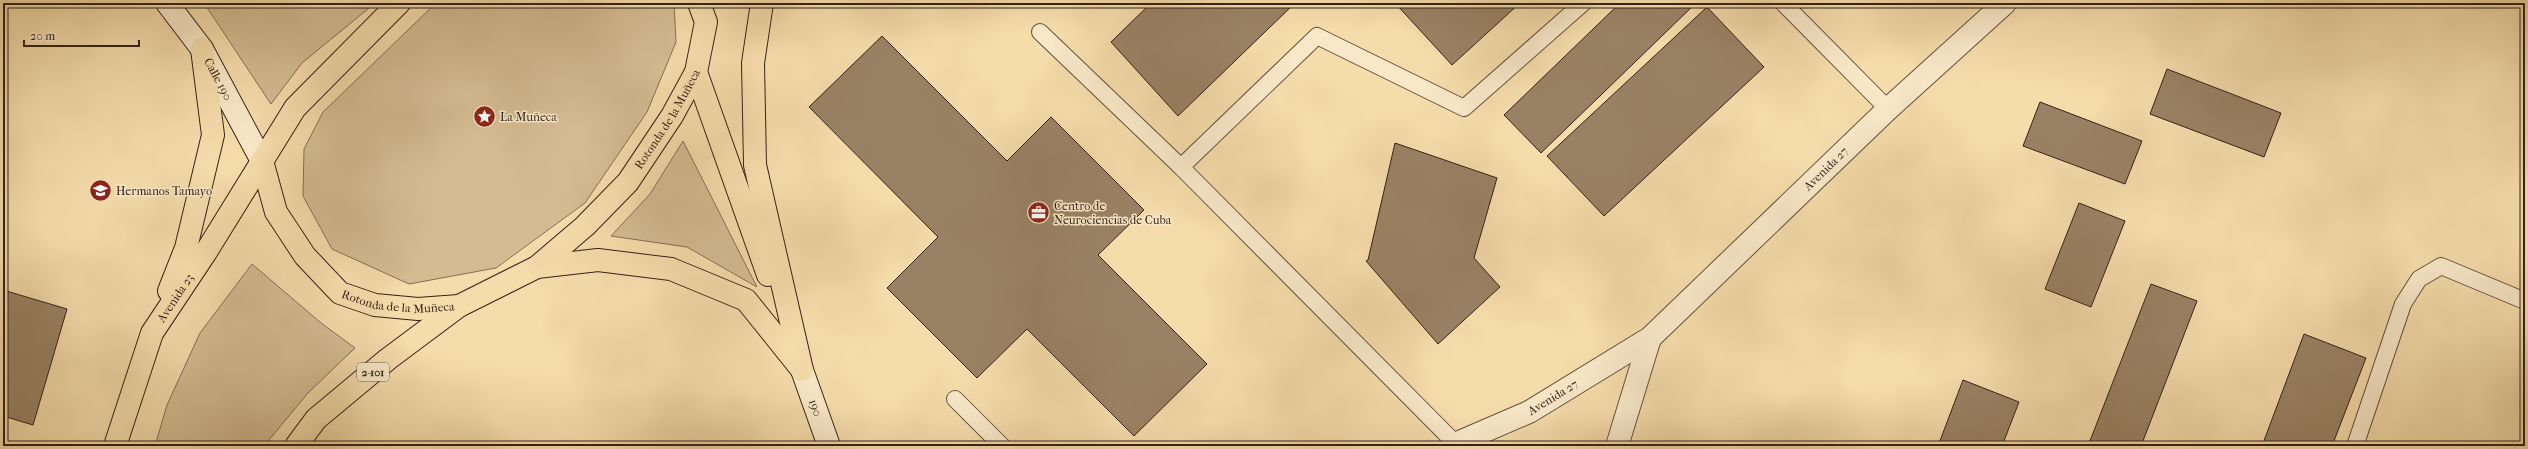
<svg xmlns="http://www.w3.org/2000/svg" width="2528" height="449" viewBox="0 0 2528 449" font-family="'IM FELL French Canon',serif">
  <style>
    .green { fill: #d4bc92; stroke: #846e54 }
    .building { fill: #998264; stroke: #352117 }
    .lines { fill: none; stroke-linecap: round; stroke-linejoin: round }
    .lane-casing { stroke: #65503c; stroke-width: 18 }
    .street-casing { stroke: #65503c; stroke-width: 24 }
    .secondary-casing { stroke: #352117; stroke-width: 24 }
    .primary-casing { stroke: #352117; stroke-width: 24 }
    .lane { stroke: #f8e8c8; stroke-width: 16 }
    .street { stroke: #f8e8c8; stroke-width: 22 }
    .secondary { stroke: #f8e8c8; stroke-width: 22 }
    .primary { stroke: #f5dcab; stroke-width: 22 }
    .labels { text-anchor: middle; stroke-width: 3; stroke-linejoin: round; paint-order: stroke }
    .shield { fill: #f8e8c8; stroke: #705d4c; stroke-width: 1 }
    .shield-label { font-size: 11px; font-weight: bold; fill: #352117 }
    .street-label { font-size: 12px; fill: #352117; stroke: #f8e8c8 }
    .poi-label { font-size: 12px; fill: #352117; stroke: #f8e8c8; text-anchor: start }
  </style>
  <rect width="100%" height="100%" fill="#f5dcab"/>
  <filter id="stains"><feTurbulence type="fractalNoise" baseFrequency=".005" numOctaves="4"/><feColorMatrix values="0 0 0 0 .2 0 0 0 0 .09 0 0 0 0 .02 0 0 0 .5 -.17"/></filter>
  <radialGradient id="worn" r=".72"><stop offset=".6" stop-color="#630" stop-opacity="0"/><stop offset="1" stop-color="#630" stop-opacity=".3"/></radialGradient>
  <g class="green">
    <path d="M204,3H323L328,6L369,8L302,63L271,104Z"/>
    <path d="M436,3H674L676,42L647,112L585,203L496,268L409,284L332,249L303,196L304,149L323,112Z"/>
    <path d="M683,141L757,287L687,247L611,236L650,194Z"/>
    <path d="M252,264L321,323L355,348L308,393L264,446H155L167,405L200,333Z"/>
  </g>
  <g class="building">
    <path d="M1151,3H1295L1178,116L1111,42Z"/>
    <path d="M1395,3H1520L1452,65Z"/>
    <path d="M1620,3H1696L1541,153L1504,115Z"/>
    <path d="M1707,7L1764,67L1604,216L1547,156Z"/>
    <path d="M882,36L1007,161L1051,117L1144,210L1098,255L1207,364L1134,436L1027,329L977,378L887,288L938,237L809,107Z"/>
    <path d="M2167,69L2281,113L2264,157L2150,114Z"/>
    <path d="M2040,102L2142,141L2125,184L2023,146Z"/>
    <path d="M1395,143L1497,178L1474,258L1500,287L1438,344L1366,261L1368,260Z"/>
    <path d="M2079,203L2125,221L2091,307L2045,289Z"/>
    <path d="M2151,284L2197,301L2141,446H2088Z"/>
    <path d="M3,290L67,309L33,425L3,416Z"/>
    <path d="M2304,334L2366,358L2332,446H2262Z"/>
    <path d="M1963,380L2019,402L2002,446H1938Z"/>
  </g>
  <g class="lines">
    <defs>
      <g id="lane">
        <path d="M1783,3L1888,109"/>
        <path d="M1040,32L1181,167"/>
        <path d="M955,399L1002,446"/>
        <path d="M1456,444L1181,167L1317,36L1464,108L1583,3"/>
        <path d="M2355,446L2403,304L2419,279L2441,266L2525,301"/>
      </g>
      <g id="street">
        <path id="s1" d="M1450,446L1529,412L1650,338L1888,109L2005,3"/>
        <path d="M1617,446L1650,338"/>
      </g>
      <g id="secondary">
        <path id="s2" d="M167,3L202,49L262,161"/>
        <path id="s3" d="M802,370L829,446"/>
      </g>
      <g id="primary">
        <path d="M762,3L753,63L755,165L802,370"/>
        <path d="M696,72L768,275"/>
        <path id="s4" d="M262,161L276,212L305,256L340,293L375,305L418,309L459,306L537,267L585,226L628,182L672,116L696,72L706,22L699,3"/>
        <path d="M537,267L598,260L671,269L746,300L799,366"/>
        <path d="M169,291L186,248L213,135L202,49"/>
        <path id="s5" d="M115,446L152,333L206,252L295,108L399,3"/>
        <path d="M296,446L316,419L388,359L459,306"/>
      </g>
    </defs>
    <use href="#lane" class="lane-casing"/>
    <use href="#street" class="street-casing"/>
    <use href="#secondary" class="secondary-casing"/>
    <use href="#primary" class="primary-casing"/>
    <use href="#lane" class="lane"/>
    <use href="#street" class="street"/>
    <use href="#secondary" class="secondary"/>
    <use href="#primary" class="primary"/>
  </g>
  <defs>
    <symbol id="sight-disc" viewBox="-11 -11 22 22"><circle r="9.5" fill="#8f2418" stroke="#f8e8c8"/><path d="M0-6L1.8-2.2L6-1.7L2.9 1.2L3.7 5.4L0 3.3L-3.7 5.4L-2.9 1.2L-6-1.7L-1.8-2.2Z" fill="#fff"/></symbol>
    <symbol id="university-disc" viewBox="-11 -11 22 22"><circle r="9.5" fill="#8f2418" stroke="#f8e8c8"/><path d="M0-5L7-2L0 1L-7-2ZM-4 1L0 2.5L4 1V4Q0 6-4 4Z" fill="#fff"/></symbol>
    <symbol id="office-disc" viewBox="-11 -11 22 22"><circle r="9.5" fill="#8f2418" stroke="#f8e8c8"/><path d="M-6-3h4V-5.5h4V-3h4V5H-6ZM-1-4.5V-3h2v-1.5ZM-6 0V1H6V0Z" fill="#fff"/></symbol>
  </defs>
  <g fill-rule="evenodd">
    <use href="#sight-disc" x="472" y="104" width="25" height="25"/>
    <use href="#university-disc" x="88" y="178" width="25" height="25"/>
    <use href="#office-disc" x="1026" y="200" width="25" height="25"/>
  </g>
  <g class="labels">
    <rect class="shield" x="357" y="363" width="32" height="18" rx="3"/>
    <g class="shield-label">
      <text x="373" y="376">2-101</text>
    </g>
    <g class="street-label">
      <text dy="4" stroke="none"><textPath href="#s2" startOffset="92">Calle 190</textPath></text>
      <text dy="4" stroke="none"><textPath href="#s4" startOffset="564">Rotonda de la Muñeca</textPath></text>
      <text dy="4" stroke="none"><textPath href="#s1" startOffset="472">Avenida 27</textPath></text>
      <text dy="4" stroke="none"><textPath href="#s5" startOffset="161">Avenida 23</textPath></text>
      <text dy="4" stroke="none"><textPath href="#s4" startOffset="216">Rotonda de la Muñeca</textPath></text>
      <text dy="4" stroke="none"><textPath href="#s1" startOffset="114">Avenida 27</textPath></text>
      <text dy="4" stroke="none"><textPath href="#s3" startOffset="40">190</textPath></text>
    </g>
    <g class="poi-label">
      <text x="500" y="121">La Muñeca</text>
      <text x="116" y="195">Hermanos Tamayo</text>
      <text x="1054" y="210">Centro de<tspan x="1054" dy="14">Neurociencias de Cuba</tspan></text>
    </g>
  </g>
  <rect width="2528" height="449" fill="none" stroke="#f5dcab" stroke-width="16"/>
  <rect x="4" y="4" width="2520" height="441" fill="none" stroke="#352117" stroke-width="2"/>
  <rect x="8" y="8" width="2512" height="433" fill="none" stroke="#352117"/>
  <path d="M24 40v6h115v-6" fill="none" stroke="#352117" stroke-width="2"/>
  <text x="30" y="40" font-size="12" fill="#352117" stroke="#f8e8c8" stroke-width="3" paint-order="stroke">20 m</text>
  <rect width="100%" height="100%" filter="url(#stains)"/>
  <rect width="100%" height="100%" fill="url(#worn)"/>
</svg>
